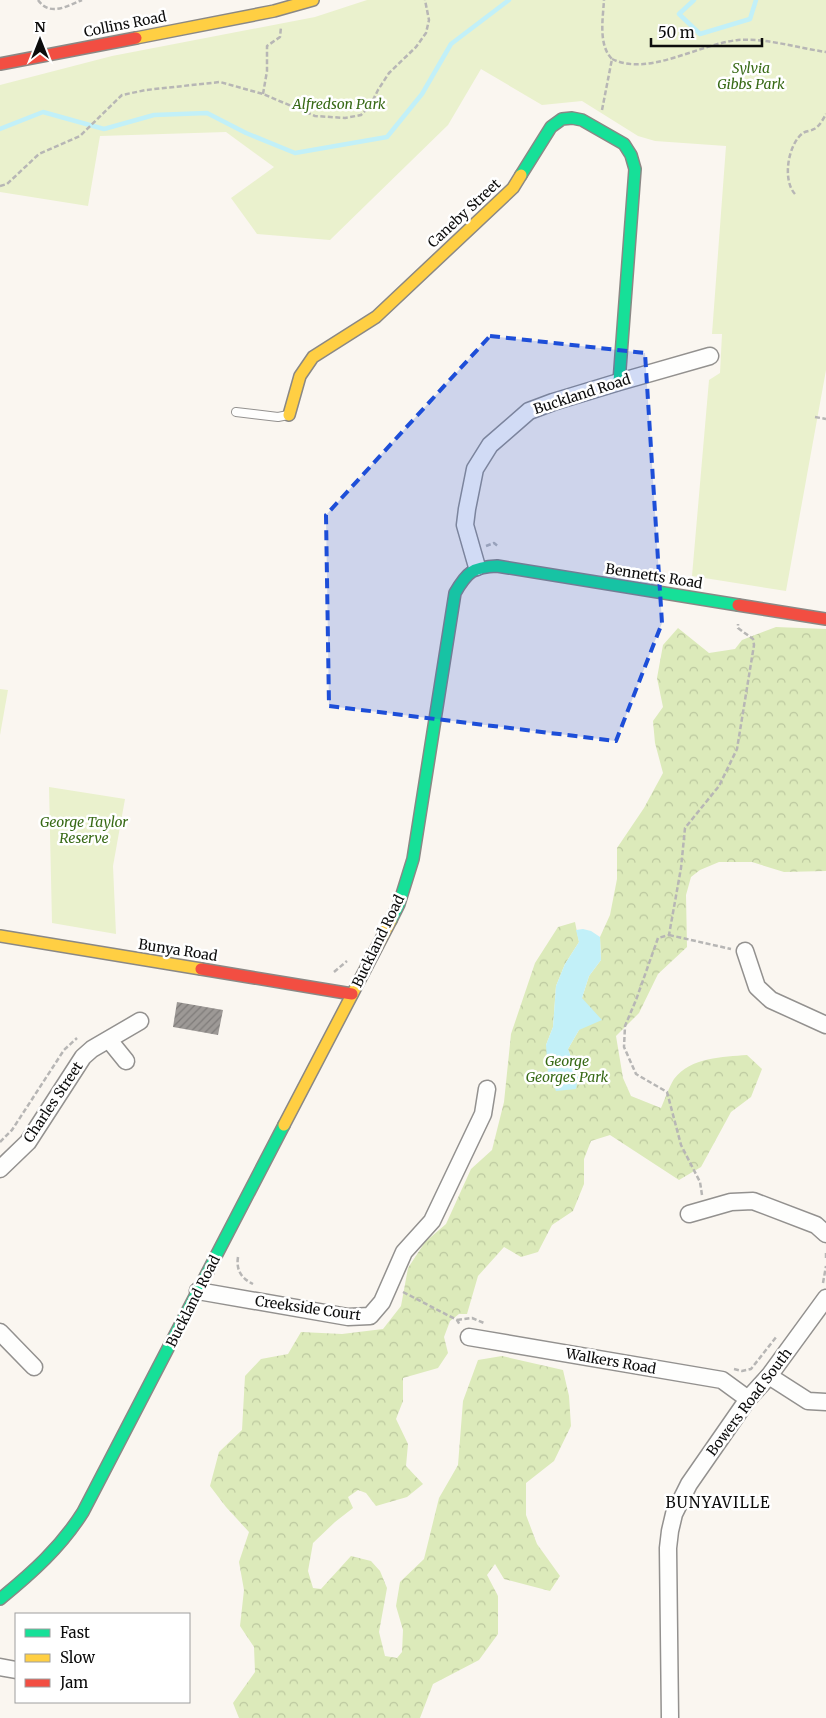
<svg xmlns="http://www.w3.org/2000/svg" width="826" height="1718" viewBox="0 0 826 1718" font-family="Merriweather,serif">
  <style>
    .grass { fill: #eaf1cd }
    .forest { fill: url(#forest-crowns) }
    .water { fill: #c2f0f8 }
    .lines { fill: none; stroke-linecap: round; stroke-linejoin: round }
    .stream { stroke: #c2f0f8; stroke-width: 4.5 }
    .building { fill: url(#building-hatch) }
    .lane-casing { stroke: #93918f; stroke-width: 10 }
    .street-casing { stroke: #93918f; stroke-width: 19 }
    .fast-casing { stroke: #8a8885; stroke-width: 14 }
    .slow-casing { stroke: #8a8885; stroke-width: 14 }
    .jam-casing { stroke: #8a8885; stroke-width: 14 }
    .path { stroke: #b7b6b5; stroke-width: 2.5; stroke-dasharray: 5 2.5; stroke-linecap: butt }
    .lane { stroke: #fefefd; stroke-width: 8 }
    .street { stroke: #fefefd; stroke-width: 16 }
    .fast { stroke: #16e098; stroke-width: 11 }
    .slow { stroke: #ffcf43; stroke-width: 11 }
    .jam { stroke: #f24e42; stroke-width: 11 }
    .marked { fill: #1d4ed8; fill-opacity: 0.2; stroke: #1d4ed8; stroke-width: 4; stroke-dasharray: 10 6; stroke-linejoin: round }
    .labels { text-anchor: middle; stroke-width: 5; stroke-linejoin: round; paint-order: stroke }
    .street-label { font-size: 14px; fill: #0c0c0c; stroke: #fff }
    .park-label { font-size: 14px; font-style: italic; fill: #386a16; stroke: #fff }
    .neighbourhood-label { font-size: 15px; letter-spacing: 1px; fill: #0c0c0c; stroke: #fff }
  </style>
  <defs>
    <pattern id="forest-crowns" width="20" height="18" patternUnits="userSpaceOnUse" patternTransform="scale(1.25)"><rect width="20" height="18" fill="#dceaba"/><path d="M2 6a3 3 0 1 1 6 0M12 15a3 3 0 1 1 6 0" fill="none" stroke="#bcc89f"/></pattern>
    <pattern id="building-hatch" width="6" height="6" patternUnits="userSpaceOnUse" patternTransform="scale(1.25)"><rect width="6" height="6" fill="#9d9996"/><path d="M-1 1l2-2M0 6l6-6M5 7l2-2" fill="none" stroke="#7e7b79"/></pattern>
  </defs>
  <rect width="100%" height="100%" fill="#faf6f0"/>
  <g class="grass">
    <path d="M367,0H826V370L786,591L692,576L709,380L720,373L722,334H712L726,146L655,141L638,136L582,101L542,105L481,69L448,125L330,240L257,234L231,198L274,167L226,132L100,136L88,206L0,192V85L112,56L315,17Z"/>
    <path d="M0,689L8,690L0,735Z"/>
    <path d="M49,787L125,799L113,866L116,934L52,923Z"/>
  </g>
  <path class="forest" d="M776,627L826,629V871L784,872L752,862H719L700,870L691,877L686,895L687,947L658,974L639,1013L616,1036L623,1078L631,1096L661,1108C665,1099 669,1087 674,1079C691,1057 723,1057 747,1055L762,1069L751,1097L731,1112L701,1167L679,1180L610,1135L591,1141L584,1159V1184L573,1211L552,1225L538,1252L521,1257L504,1247L478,1276L467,1314H459L450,1321L444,1337L448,1353L438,1368L403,1378V1401L396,1419L408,1444L406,1466L423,1484L407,1497L376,1506L366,1493L358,1490L348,1497L353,1508L335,1522L313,1543L308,1571L313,1588L321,1589L351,1556L371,1561L380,1571L387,1588L379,1632L385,1656L397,1658L402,1652L403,1630L396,1606L400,1582L424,1559L439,1498L458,1465L463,1401L478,1360L502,1356L563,1370L569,1396L571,1426L554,1461L526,1483V1515L537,1544L560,1576L550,1591L504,1579L495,1564L487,1575L498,1596V1634L479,1660L433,1684L420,1718H239L233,1703L255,1672L254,1647L240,1626L244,1590L239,1562L249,1532L226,1507L210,1486L219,1452L242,1430L245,1376L261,1359L288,1354L301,1332L342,1334L383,1329L401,1306L408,1268L425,1242L446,1224L471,1169L492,1150L504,1102L511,1034L535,963L558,927L575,922L579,942L565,964L556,986L553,1027L546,1045L578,1077L568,1049L579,1030L582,998L589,976L601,960L600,937L610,915L617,879V848L644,808L663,773L655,743L653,721L663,707L657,678L663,645L678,628L709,653L735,649L742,640Z"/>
  <path class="water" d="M583,929L591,931L600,937L601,960L589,976L582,998L602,1020L579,1030L568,1049L578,1077L576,1089L556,1091L548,1074L546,1045L553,1027L556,986L565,964L579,942L576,930Z"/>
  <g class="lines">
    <g class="stream">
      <path d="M694,0L679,14L700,34L750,19L756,0"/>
      <path d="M0,129L43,112L104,129L154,115L207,113L246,133L295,153L387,137L422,94L451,44L509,0"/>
    </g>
  </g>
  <path class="building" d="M177,1002L223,1010L218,1035L173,1027Z"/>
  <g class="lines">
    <defs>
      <path id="lane" d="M236,412L278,417L288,415"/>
      <g id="street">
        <path d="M477,567L465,525L467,509L475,469L490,445L529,411L553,402L619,382L710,356"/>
        <path d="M745,951L757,987L771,1000L826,1025"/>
        <path d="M109,1040L126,1061"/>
        <path d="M0,1169L28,1142L83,1057L92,1049L140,1021"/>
        <path d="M689,1214L731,1202L753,1201L816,1225L826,1234"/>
        <path d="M198,1291L348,1317L370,1316L382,1302L404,1252L432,1221L483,1114L487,1089"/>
        <path d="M0,1332L34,1367"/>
        <path d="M469,1337L722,1380L748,1399"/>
        <path d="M769,1376L808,1401L826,1402"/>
        <path d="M0,1667L16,1670"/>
        <path d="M670,1718L668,1548L670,1531L674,1514L689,1484L748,1399L769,1376L826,1298"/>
      </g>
      <g id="fast">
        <path d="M521,175L551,127L562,119L572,118L582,120L624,144L631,155L635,169L619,382"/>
        <path d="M391,920L399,904L413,859L455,593C467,572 473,567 497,566L738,605"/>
        <path d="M0,1599C32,1573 61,1547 83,1512L284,1125"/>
      </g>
      <g id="slow">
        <path d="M136,38L274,11L313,0"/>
        <path d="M289,415L300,376L313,357L376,317L513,188L521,175"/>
        <path d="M0,936L201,969"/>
        <path d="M284,1125L391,920"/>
      </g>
      <g id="jam">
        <path d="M0,64L136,38"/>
        <path d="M738,605L826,619"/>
        <path d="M201,969L352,994"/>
      </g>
    </defs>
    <use href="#lane" class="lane-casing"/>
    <use href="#street" class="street-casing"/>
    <use href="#fast" class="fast-casing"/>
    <use href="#slow" class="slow-casing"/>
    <use href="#jam" class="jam-casing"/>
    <g class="path">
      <path d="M38,0C50,17 67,6 82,0"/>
      <path d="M612,59C648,77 699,44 738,40C767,38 798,48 826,52"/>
      <path d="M263,94L267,71V46L280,37L281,27"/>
      <path d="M602,110L612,59C598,45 603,18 604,0"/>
      <path d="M0,186L7,184L39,154L80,136L122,95L146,90L220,82L263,94L315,116L345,118L361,115L370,106L378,90L389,73L416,47L426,33L429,20L425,0"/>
      <path d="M795,194C782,180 788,144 803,133C806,131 811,131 814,129C820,126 823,119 826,114"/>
      <path d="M815,417L826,419"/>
      <path d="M486,546L494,543L499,547"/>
      <path d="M669,935L731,949"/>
      <path d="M334,972L347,961"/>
      <path d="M0,1142L12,1130L64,1050L77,1038"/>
      <path d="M702,1195L700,1182L681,1145L667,1092L636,1074L624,1047L625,1026L636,1000L658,938L669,935L681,868L685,828L719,786L737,749L754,645L753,639L738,628V624"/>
      <path d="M826,1253V1258"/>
      <path d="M238,1257C236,1270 241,1278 253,1284"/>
      <path d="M823,1283L826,1266"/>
      <path d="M403,1292L457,1320L460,1325"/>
      <path d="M457,1320L472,1318L484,1323"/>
      <path d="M734,1369L742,1371L751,1369L777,1336"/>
    </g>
    <use href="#lane" class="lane"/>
    <use href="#street" class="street"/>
    <use href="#fast" class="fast"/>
    <use href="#slow" class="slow"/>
    <use href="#jam" class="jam"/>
  </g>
  <path class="marked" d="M490,336L645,353L662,623L616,741L329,706L326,515Z"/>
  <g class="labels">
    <g class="street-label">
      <text transform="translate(125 24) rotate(-11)" y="5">Collins Road</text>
      <text transform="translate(464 213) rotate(-43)" y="5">Caneby Street</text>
      <text transform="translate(582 394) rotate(-18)" y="5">Buckland Road</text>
      <text transform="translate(654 576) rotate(9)" y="5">Bennetts Road</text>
      <text transform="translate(378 941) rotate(-64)" y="5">Buckland Road</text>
      <text transform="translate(178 950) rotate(9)" y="5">Bunya Road</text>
      <text transform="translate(53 1102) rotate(-56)" y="5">Charles Street</text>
      <text transform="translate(193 1301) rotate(-63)" y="5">Buckland Road</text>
      <text transform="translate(308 1308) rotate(8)" y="5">Creekside Court</text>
      <text transform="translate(611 1361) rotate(10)" y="5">Walkers Road</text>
      <text transform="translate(749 1402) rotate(-53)" y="5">Bowers Road South</text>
    </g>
    <g class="park-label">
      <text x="751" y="73">Sylvia<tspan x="751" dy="16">Gibbs Park</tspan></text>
      <text x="339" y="109">Alfredson Park</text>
      <text x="84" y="827">George Taylor<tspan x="84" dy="16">Reserve</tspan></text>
      <text x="567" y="1066">George<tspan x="567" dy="16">Georges Park</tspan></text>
    </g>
    <g class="neighbourhood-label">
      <text x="718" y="1508">BUNYAVILLE</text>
    </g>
  </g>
  <rect x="15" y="1613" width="175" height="90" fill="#ffffff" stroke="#9e9e9e"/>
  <rect x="25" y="1629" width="25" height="8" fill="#16e098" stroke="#9e9e9e"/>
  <text x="60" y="1638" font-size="15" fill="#0c0c0c">Fast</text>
  <rect x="25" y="1654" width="25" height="8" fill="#ffcf43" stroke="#9e9e9e"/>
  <text x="60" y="1663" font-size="15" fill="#0c0c0c">Slow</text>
  <rect x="25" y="1679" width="25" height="8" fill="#f24e42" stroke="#9e9e9e"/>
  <text x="60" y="1688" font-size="15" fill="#0c0c0c">Jam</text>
  <g transform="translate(40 40)" stroke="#ffffff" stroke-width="4" paint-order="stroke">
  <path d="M0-4L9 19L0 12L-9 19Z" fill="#0c0c0c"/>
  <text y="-8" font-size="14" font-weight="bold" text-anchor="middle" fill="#0c0c0c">N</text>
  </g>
  <path d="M651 38v8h111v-8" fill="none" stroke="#0c0c0c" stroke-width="2.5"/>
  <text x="658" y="38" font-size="15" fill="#0c0c0c" stroke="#ffffff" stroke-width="4" paint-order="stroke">50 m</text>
</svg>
